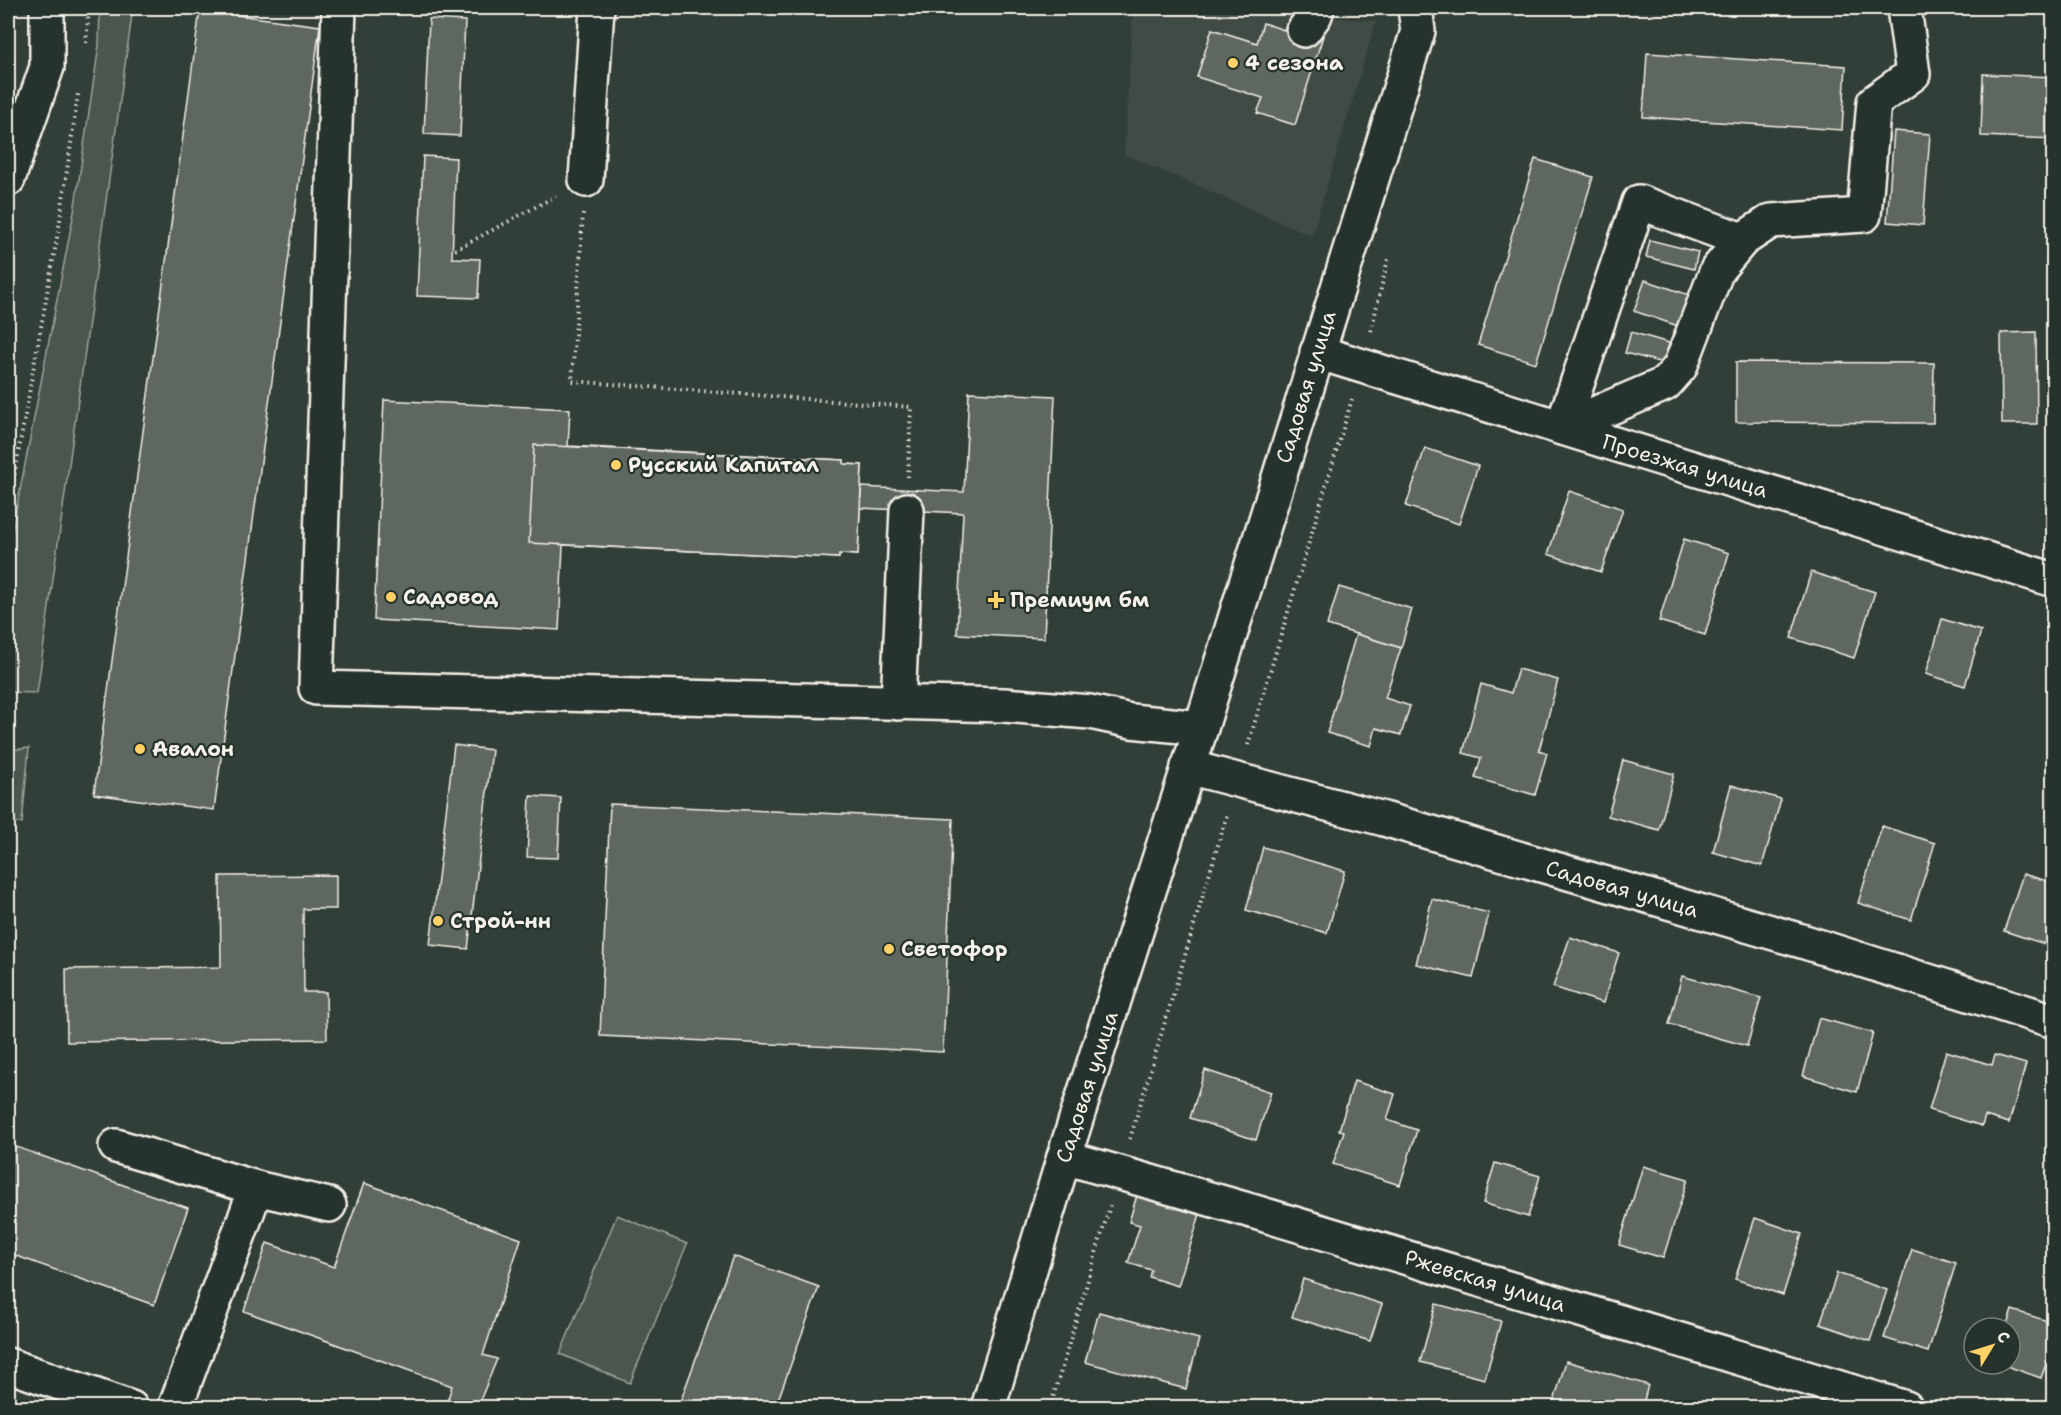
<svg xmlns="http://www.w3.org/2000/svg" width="2061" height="1415" viewBox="0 0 2061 1415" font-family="'Shantell Sans',sans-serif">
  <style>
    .built { fill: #404b44 }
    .green { fill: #4c564f; stroke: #a0a49c; stroke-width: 1.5 }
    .building { fill: #5f6861; stroke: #f4f1e8; stroke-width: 1.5 }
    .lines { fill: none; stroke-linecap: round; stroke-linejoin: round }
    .minor-casing { stroke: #f4f1e8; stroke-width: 38 }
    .path { stroke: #f4f1e8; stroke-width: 4; stroke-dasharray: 1.5 4.5; stroke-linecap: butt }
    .minor { stroke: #26332d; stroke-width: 33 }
    .poi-dot { fill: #ffd166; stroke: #26332d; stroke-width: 2 }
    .labels { text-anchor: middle; stroke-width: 4.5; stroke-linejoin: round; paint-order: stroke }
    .poi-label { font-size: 21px; font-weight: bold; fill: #f4f1e8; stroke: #26332d; text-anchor: start }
    .street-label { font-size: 21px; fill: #f4f1e8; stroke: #26332d }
  </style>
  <rect width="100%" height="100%" fill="#323e38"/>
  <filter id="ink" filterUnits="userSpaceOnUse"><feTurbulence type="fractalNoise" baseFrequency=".0167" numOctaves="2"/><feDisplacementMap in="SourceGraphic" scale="12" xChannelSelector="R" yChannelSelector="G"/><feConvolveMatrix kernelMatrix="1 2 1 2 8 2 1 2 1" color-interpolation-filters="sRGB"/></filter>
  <g filter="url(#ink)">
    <path class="built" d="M1133,8H1213L1376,21L1312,236L1124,154Z"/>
    <g class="green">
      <path d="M100,8H133L37,693L8,692V552L74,212L99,45Z"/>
      <path d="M29,748L22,823L12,822L8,819V750Z"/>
      <path d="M617,1215L687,1244L630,1383L560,1354Z"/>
    </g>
    <g class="building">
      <path d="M200,10L320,26L214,810L94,794Z"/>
      <path d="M429,19L465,21L460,136L424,134Z"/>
      <path d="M1263,23L1284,30L1286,24L1323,36L1295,125L1257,113L1263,98L1197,77L1212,29L1257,43Z"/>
      <path d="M1647,53L1846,66L1842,130L1643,117Z"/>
      <path d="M8,55L14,57L8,77Z"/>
      <path d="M1983,74L2054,77V139L1981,136Z"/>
      <path d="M1894,131L1930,134L1923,225L1887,222Z"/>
      <path d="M423,156L456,158L452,258L480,259L478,298L417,296Z"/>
      <path d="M1535,159L1593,177L1536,363L1478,345Z"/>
      <path d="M1650,240L1698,252L1694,269L1646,257Z"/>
      <path d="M1645,280L1692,296L1681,327L1634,311Z"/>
      <path d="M1631,332L1676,345L1671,365L1625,353Z"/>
      <path d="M2036,332L2037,424H2002L2001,333Z"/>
      <path d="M1736,362L1934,363L1933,423L1736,422Z"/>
      <path d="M969,392L1055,396L1044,638L957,634L963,513L860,508L861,487L964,492Z"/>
      <path d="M384,400L570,409L568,446L844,460V464L862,465L858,555L839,554V558L563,545L559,630L374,620Z"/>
      <path d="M534,445L844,460V464L862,465L858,555L839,554V558L529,543Z"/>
      <path d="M1425,448L1478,466L1459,524L1406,506Z"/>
      <path d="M1569,491L1623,509L1601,572L1548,554Z"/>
      <path d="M1684,539L1729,553L1705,635L1659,621Z"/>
      <path d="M1811,572L1875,592L1854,658L1791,638Z"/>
      <path d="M1339,587L1412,609L1401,648L1327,625Z"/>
      <path d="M1942,619L1981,631L1965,686L1926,674Z"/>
      <path d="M1356,634L1401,648L1385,698L1410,706L1401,735L1376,728L1371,746L1327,733Z"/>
      <path d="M1518,669L1558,680L1539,750L1547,753L1535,795L1475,778L1481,758L1463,753L1481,684L1511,693Z"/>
      <path d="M454,745L492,750L468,949L430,945Z"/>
      <path d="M1623,760L1674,774L1659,830L1608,816Z"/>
      <path d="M1731,785L1781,799L1762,866L1713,852Z"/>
      <path d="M530,796L561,798L558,858L527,857Z"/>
      <path d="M610,804L953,819L943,1052L600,1036Z"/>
      <path d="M1882,826L1935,843L1911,920L1858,903Z"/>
      <path d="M1263,847L1345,871L1327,933L1246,910Z"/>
      <path d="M2023,874L2054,883V947L2004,931Z"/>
      <path d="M336,875V909H303L304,992H326L327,1039L67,1042L66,969L221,967L220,876Z"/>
      <path d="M1432,899L1489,913L1473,978L1416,964Z"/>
      <path d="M1570,937L1619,953L1603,1003L1553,987Z"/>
      <path d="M1682,976L1761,998L1747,1046L1669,1024Z"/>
      <path d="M1819,1018L1873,1033L1857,1092L1803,1076Z"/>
      <path d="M1946,1051L1992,1065L1995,1055L2026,1064L2009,1123L1985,1116L1982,1126L1929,1110Z"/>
      <path d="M1205,1070L1271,1092L1256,1140L1190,1118Z"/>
      <path d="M1354,1081L1395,1094L1387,1120L1417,1130L1400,1185L1333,1164L1344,1131L1339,1130Z"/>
      <path d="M8,1144L188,1208L154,1305L8,1253Z"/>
      <path d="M1495,1163L1540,1176L1528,1217L1483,1203Z"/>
      <path d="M1643,1166L1688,1179L1663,1258L1619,1245Z"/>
      <path d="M364,1183L521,1239L483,1355L497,1359L477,1408H465L447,1402L452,1386L244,1311L267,1243L334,1267Z"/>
      <path d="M1137,1195L1200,1214L1178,1286L1149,1277L1151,1270L1128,1263L1140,1225L1129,1222Z"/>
      <path d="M1755,1218L1802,1234L1783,1295L1735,1279Z"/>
      <path d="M1912,1249L1956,1263L1928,1352L1884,1338Z"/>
      <path d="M733,1256L819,1287L775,1408H678Z"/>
      <path d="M1837,1273L1887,1290L1870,1341L1820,1324Z"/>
      <path d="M1303,1279L1382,1304L1370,1341L1292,1317Z"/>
      <path d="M1436,1304L1501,1321L1485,1379L1420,1362Z"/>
      <path d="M2012,1310L2054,1323V1342L2041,1378L2001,1364H2010V1328H2006Z"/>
      <path d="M1099,1312L1199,1339L1186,1389L1085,1362Z"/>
      <path d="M1566,1361L1648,1385L1642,1408H1552Z"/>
    </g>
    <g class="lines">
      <defs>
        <g id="minor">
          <path d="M339,8L316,688L1004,705L1090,712L1131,721L1201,728"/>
          <path d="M1304,30L1315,15L1317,8"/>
          <path d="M8,179L47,67V8"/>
          <path d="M586,180L597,8"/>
          <path d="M1317,352L2054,580"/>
          <path d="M1562,428L1665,384L1680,367L1717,270L1742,240L1771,221L1864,215L1874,102L1913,74L1904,8"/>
          <path d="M1562,428L1639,202L1742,240"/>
          <path d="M898,703L907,510"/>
          <path d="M1188,767L1384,819L1805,942L2054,1021"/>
          <path d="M116,1146L256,1188"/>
          <path d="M1064,1157L1255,1212L1906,1408"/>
          <path d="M8,1365L131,1408"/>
          <path d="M175,1408L256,1188L329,1205"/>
          <path d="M988,1408L1064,1157L1201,728L1418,31L1415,8"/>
        </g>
      </defs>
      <use href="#minor" class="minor-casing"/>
      <g class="path">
        <path d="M86,43L89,8"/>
        <path d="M583,214L572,381L911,407L908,477"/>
        <path d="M455,250L556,196"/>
        <path d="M1371,331L1388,259"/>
        <path d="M8,510L59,227L78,94"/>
        <path d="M1248,745L1352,399"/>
        <path d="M1130,1139L1227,815"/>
        <path d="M1050,1408L1110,1206"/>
      </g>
      <use href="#minor" class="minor"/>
    </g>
  </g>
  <g class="poi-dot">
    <circle cx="1233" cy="63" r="6"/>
    <circle cx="616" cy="465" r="6"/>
    <circle cx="391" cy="597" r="6"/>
    <path d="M993 591h6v6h6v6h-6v6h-6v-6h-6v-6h6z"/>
    <circle cx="140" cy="749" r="6"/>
    <circle cx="438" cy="921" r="6"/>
    <circle cx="889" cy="949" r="6"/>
  </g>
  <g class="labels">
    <g class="poi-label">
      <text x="1245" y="70">4 сезона</text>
      <text x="628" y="472">Русский Капитал</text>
      <text x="403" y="604">Садовод</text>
      <text x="1010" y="607">Премиум бм</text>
      <text x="152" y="756">Авалон</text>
      <text x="450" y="928">Строй-нн</text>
      <text x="901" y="956">Светофор</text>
    </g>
    <g class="street-label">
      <text transform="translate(1306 387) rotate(-73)" y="7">Садовая улица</text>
      <text transform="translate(1685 466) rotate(17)" y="7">Проезжая улица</text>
      <text transform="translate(1622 889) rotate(16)" y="7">Садовая улица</text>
      <text transform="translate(1087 1087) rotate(-72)" y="7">Садовая улица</text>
      <text transform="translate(1485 1281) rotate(17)" y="7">Ржевская улица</text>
    </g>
  </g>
  <rect width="2061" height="1415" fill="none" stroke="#26332d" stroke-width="30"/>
  <rect x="15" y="15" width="2031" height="1385" fill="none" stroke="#f4f1e8" stroke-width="2" filter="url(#ink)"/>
  <g transform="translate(1992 1346) rotate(52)"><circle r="28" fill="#26332d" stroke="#787f78" stroke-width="1.5"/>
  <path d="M0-4.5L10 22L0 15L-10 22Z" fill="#ffd166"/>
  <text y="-9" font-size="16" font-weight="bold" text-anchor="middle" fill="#f4f1e8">С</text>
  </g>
</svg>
